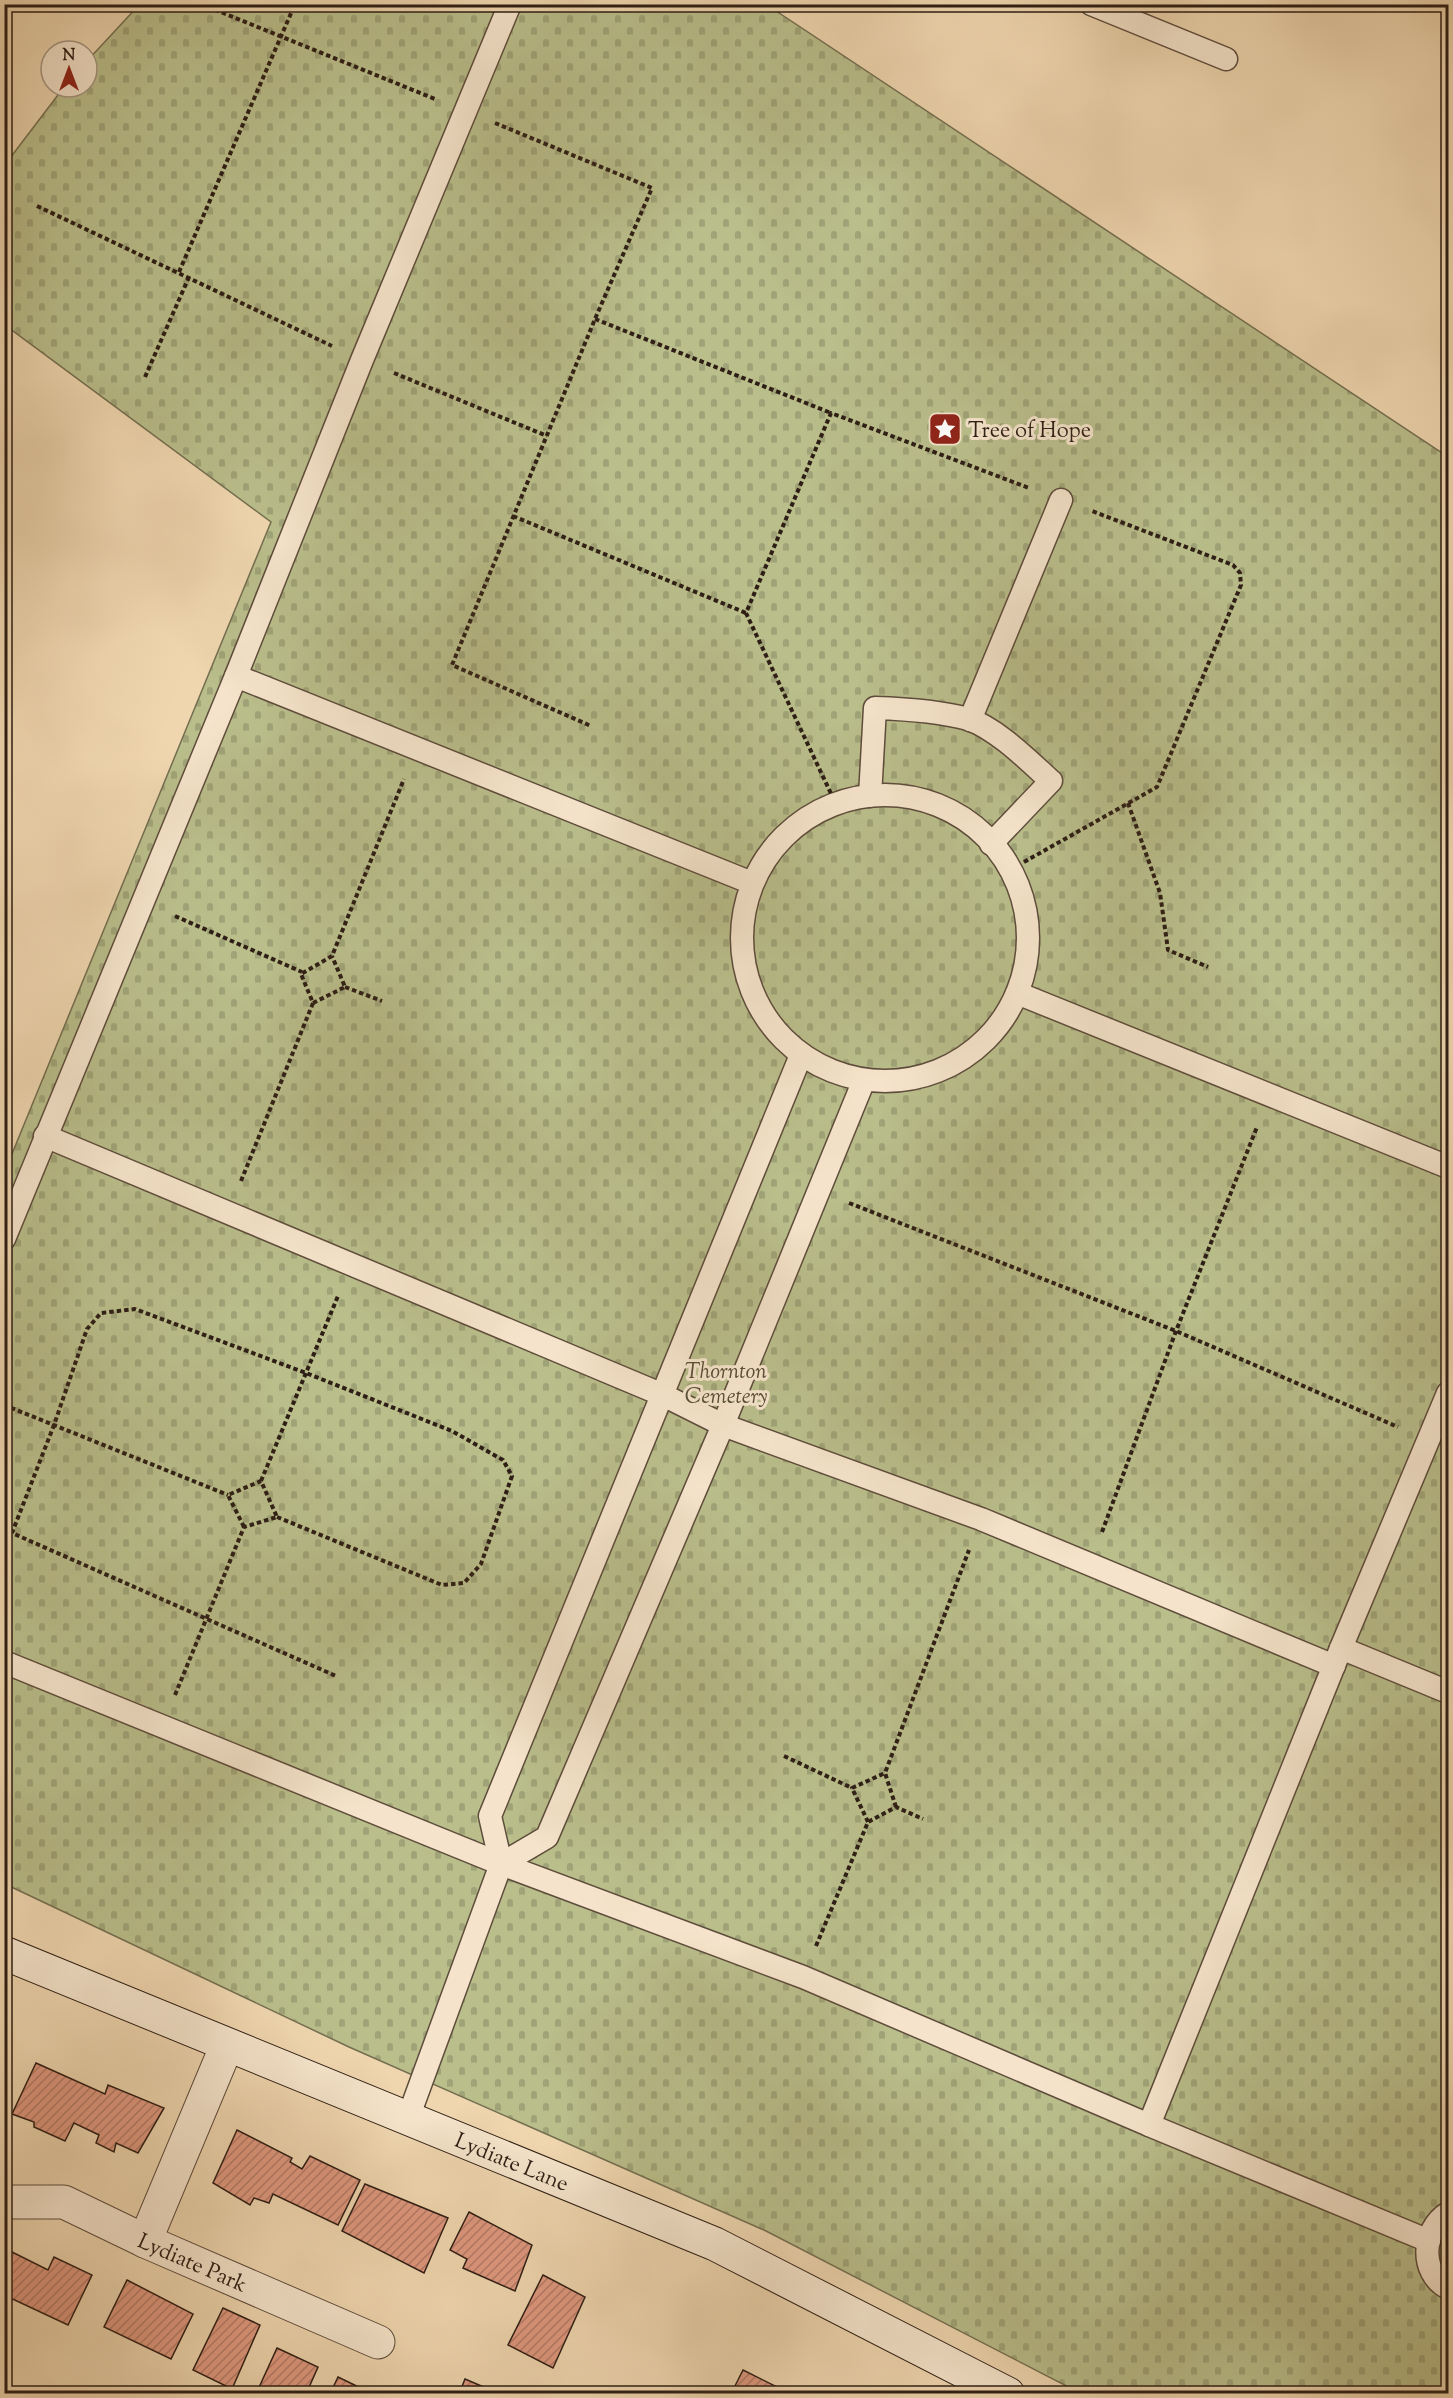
<svg xmlns="http://www.w3.org/2000/svg" width="1453" height="2398" viewBox="0 0 1453 2398" font-family="'Sorts Mill Goudy',serif">
  <style>
    .cemetery { fill: url(#cemetery-stones); stroke: #746e50; stroke-width: 1.5 }
    .building { fill: url(#building-hatch); stroke: #2e1e15; stroke-width: 1.5 }
    .lines { fill: none; stroke-linecap: round; stroke-linejoin: round }
    .service-casing { stroke: #5e4c3c; stroke-width: 25 }
    .minor-casing { stroke: #5e4c3c; stroke-width: 35 }
    .secondary-casing { stroke: #2e1e15; stroke-width: 35 }
    .path { stroke: #2e1e15; stroke-width: 4; stroke-dasharray: 4.5 3; stroke-linecap: butt }
    .service { stroke: #f5e4cb; stroke-width: 22 }
    .minor { stroke: #f5e4cb; stroke-width: 33 }
    .secondary { stroke: #f5e4cb; stroke-width: 33 }
    .labels { text-anchor: middle; stroke-width: 6; stroke-linejoin: round; paint-order: stroke }
    .poi-label { font-size: 22px; fill: #2e1e15; stroke: #f5e4cb; text-anchor: start }
    .park-label { font-size: 22px; font-style: italic; fill: #584e38; stroke: #f5e4cb }
    .street-label { font-size: 22px; fill: #2e1e15; stroke: #f5e4cb }
  </style>
  <defs>
    <pattern id="cemetery-stones" width="16" height="16" patternUnits="userSpaceOnUse" patternTransform="scale(1.5)"><rect width="16" height="16" fill="#b9be8b"/><path d="M2 7V4a2 2 0 0 1 4 0v3zM10 15v-3a2 2 0 0 1 4 0v3z" fill="#9fa377"/></pattern>
    <pattern id="building-hatch" width="6" height="6" patternUnits="userSpaceOnUse" patternTransform="scale(1.5)"><rect width="6" height="6" fill="#df987f"/><path d="M-1 1l2-2M0 6l6-6M5 7l2-2" fill="none" stroke="#b57b67"/></pattern>
  </defs>
  <rect width="100%" height="100%" fill="#efd6af"/>
  <filter id="stains"><feTurbulence type="fractalNoise" baseFrequency=".00333" numOctaves="4"/><feColorMatrix values="0 0 0 0 .2 0 0 0 0 .09 0 0 0 0 .02 0 0 0 .5 -.17"/></filter>
  <radialGradient id="worn" r=".72"><stop offset=".6" stop-color="#630" stop-opacity="0"/><stop offset="1" stop-color="#630" stop-opacity=".3"/></radialGradient>
  <path class="cemetery" d="M139,5H767L1448,457V2393H1080L766,2231L349,2047L5,1884V1171L271,522L5,325L4,166L64,87H87V61Z"/>
  <g class="building">
    <path d="M36,2063L105,2094L108,2085L164,2108L138,2153L116,2143L114,2152L96,2143L99,2135L74,2123L65,2141L34,2127V2122L12,2114Z"/>
    <path d="M237,2130L292,2158L290,2162L302,2169L310,2156L360,2180L338,2225L273,2194L269,2203L254,2198L250,2205L213,2183Z"/>
    <path d="M365,2184L448,2218L424,2273L342,2231Z"/>
    <path d="M469,2212L532,2245L515,2291L463,2268L467,2259L450,2250Z"/>
    <path d="M6,2249L48,2270L54,2257L92,2275L68,2325L4,2295Z"/>
    <path d="M543,2275L585,2297L553,2368L508,2345Z"/>
    <path d="M127,2280L193,2314L171,2359L104,2327Z"/>
    <path d="M223,2308L260,2325L232,2389L193,2370Z"/>
    <path d="M277,2348L318,2367L306,2394H256Z"/>
    <path d="M743,2370L789,2393L731,2394Z"/>
    <path d="M338,2377L373,2394H330Z"/>
    <path d="M465,2379L500,2394H459Z"/>
  </g>
  <g class="lines">
    <defs>
      <g id="service">
        <path d="M1091,4L1226,59"/>
        <path d="M236,676L362,360L510,4"/>
        <path d="M970,720L1061,500"/>
        <circle cx="885" cy="938" r="143"/>
        <path d="M870,796L875,708C906,709 939,711 968,719C996,728 1029,761 1051,781L991,844"/>
        <path d="M1017,993L1448,1167"/>
        <path d="M45,1136L663,1395L723,1425L981,1519L1334,1666"/>
        <path d="M4,1239L236,676L752,883"/>
        <path d="M1341,1648L1448,1692"/>
        <path d="M4,1662L501,1864L803,1977L1149,2125"/>
        <path d="M501,1864L547,1837L723,1425L864,1080"/>
        <path d="M408,2118L501,1864L490,1816L801,1055"/>
        <path d="M1448,2213C1422,2229 1419,2273 1448,2288"/>
        <path d="M1429,2241L1149,2125L1341,1648L1448,1393"/>
      </g>
      <g id="minor">
        <path id="s1" d="M4,2202H64L145,2241L378,2342"/>
        <path d="M145,2241L227,2045"/>
      </g>
      <g id="secondary">
        <path id="s2" d="M4,1953L715,2244L1008,2394"/>
      </g>
    </defs>
    <use href="#service" class="service-casing"/>
    <use href="#minor" class="minor-casing"/>
    <use href="#secondary" class="secondary-casing"/>
    <g class="path">
      <path d="M201,4L435,99"/>
      <path d="M495,123L652,188L595,319L452,665L591,726"/>
      <path d="M37,206L332,346"/>
      <path d="M179,272L295,4"/>
      <path d="M595,319L831,413"/>
      <path d="M394,373L547,436"/>
      <path d="M145,377L189,277"/>
      <path d="M513,516L746,613"/>
      <path d="M834,800L746,613L831,413L1029,488"/>
      <path d="M1128,803L1160,893L1168,950L1208,967"/>
      <path d="M1024,862L1157,787L1241,585L1240,573L1233,565L1092,511"/>
      <path d="M175,916L302,972"/>
      <path d="M345,987L382,1001"/>
      <path d="M313,1003L345,987L332,956"/>
      <path d="M241,1181L313,1003L301,974L332,956L404,779"/>
      <path d="M849,1203L1176,1331L1398,1427"/>
      <path d="M4,1405L228,1495"/>
      <path d="M261,1481L338,1296"/>
      <path d="M277,1517L442,1585L464,1583L481,1564L512,1476L503,1460L452,1431L306,1373L135,1309L101,1313L87,1329L54,1425L12,1533L336,1676"/>
      <path d="M1102,1532L1176,1331L1257,1127"/>
      <path d="M175,1695L244,1527L277,1517L261,1481L228,1495L244,1527"/>
      <path d="M784,1756L852,1788"/>
      <path d="M896,1807L885,1773L969,1550"/>
      <path d="M868,1822L852,1788L885,1773"/>
      <path d="M816,1946L868,1822L896,1807L923,1819"/>
    </g>
    <use href="#service" class="service"/>
    <use href="#minor" class="minor"/>
    <use href="#secondary" class="secondary"/>
  </g>
  <defs>
    <symbol id="sight-square" viewBox="-11 -11 22 22"><rect x="-9" y="-9" width="18" height="18" rx="4" fill="#8f2418" stroke="#f5e4cb"/><path d="M0-6L1.8-2.2L6-1.7L2.9 1.2L3.7 5.4L0 3.3L-3.7 5.4L-2.9 1.2L-6-1.7L-1.8-2.2Z" fill="#fff"/></symbol>
  </defs>
  <g fill-rule="evenodd">
    <use href="#sight-square" x="926" y="410" width="38" height="38"/>
  </g>
  <g class="labels">
    <g class="poi-label">
      <text x="968" y="437">Tree of Hope</text>
    </g>
    <g class="park-label">
      <text x="726" y="1378">Thornton<tspan x="726" dy="25">Cemetery</tspan></text>
    </g>
    <g class="street-label">
      <text dy="8" stroke="none"><textPath href="#s2" startOffset="549">Lydiate Lane</textPath></text>
      <text dy="8" stroke="none"><textPath href="#s1" startOffset="202">Lydiate Park</textPath></text>
    </g>
  </g>
  <rect width="1453" height="2398" fill="none" stroke="#efd6af" stroke-width="24"/>
  <rect x="6" y="6" width="1441" height="2386" fill="none" stroke="#2e1e15" stroke-width="3"/>
  <rect x="12" y="12" width="1429" height="2374" fill="none" stroke="#2e1e15" stroke-width="1.5"/>
  <g transform="translate(69 69)"><circle r="28" fill="#f5e4cb" stroke="#a59582" stroke-width="1.5"/>
  <path d="M0-4.5L10 22L0 15L-10 22Z" fill="#8f2418"/>
  <text y="-9" font-size="16" font-weight="bold" text-anchor="middle" fill="#2e1e15">N</text>
  </g>
  <rect width="100%" height="100%" filter="url(#stains)"/>
  <rect width="100%" height="100%" fill="url(#worn)"/>
</svg>
